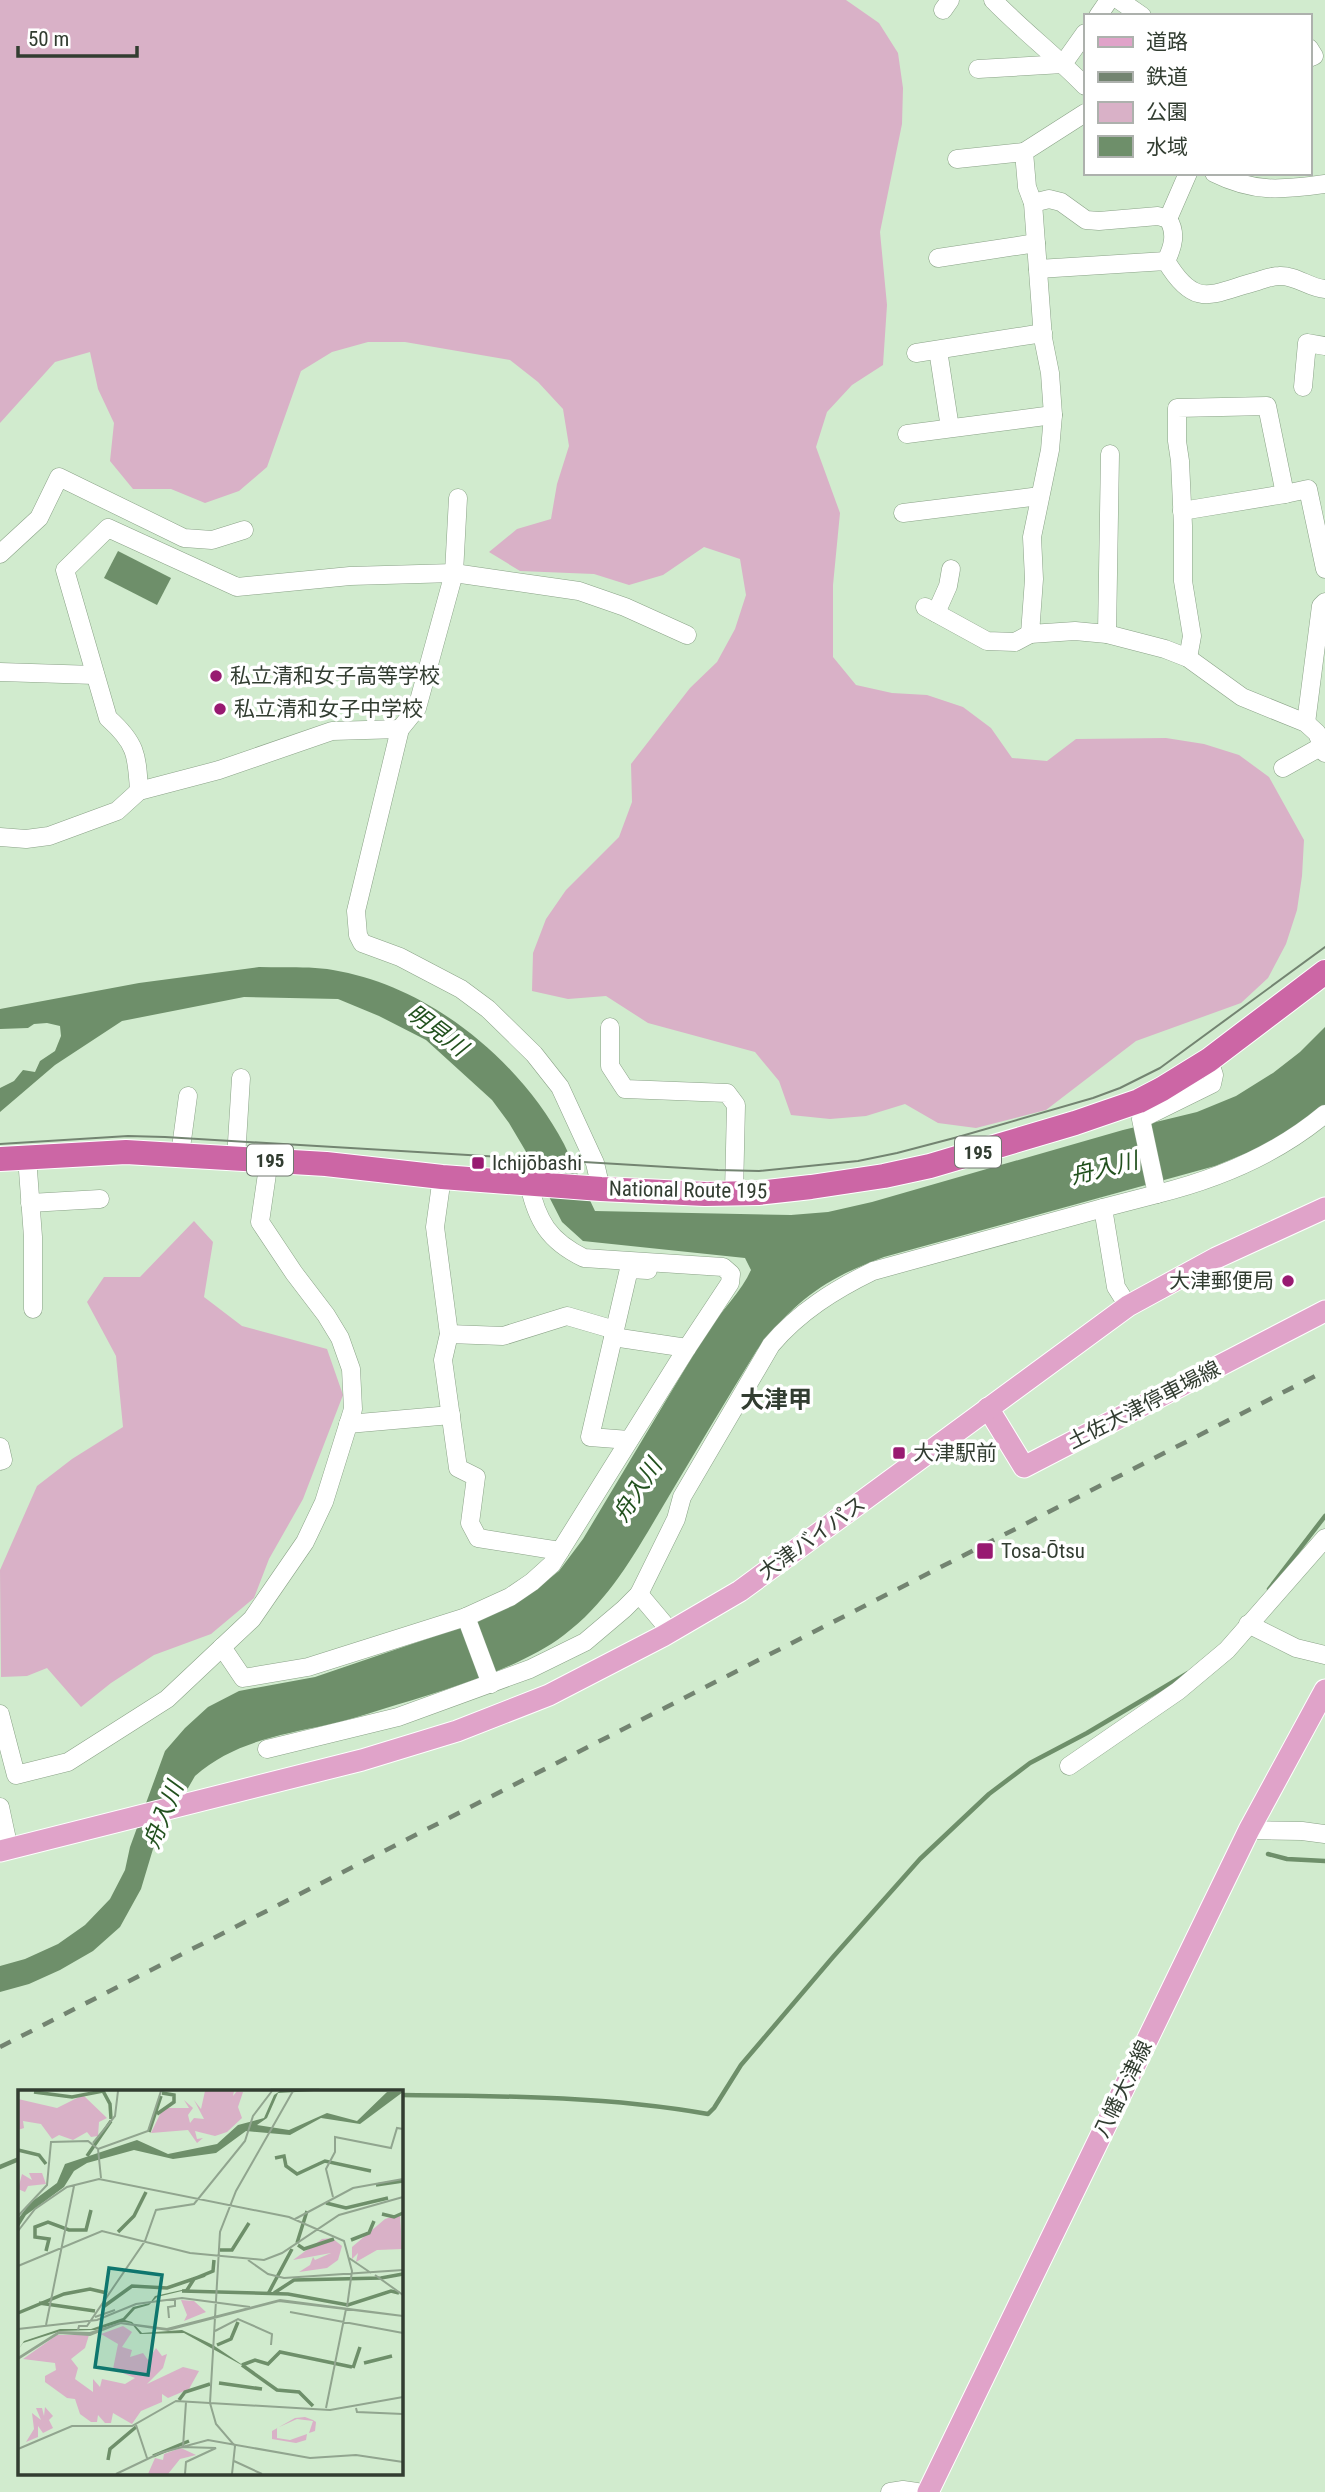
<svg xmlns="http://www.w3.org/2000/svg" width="1325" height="2492" viewBox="0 0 1325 2492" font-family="'Roboto Condensed','Noto Sans JP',sans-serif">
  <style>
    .green { fill: #d9b1c7 }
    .water { fill: #6e8f6a }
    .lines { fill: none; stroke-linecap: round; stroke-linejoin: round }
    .stream { stroke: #6e8f6a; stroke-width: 4.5 }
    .minor-casing { stroke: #8aa287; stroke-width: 19 }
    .major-casing { stroke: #fff; stroke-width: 23 }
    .highway-casing { stroke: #fff; stroke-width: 26 }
    .minor { stroke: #fff; stroke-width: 18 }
    .major { stroke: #e0a3c9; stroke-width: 21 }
    .highway { stroke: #cc66a5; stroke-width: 24 }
    .tram { stroke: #738471; stroke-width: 2 }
    .rail { stroke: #738471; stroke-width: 4.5; stroke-dasharray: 12 12; stroke-linecap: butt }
    .poi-dot { fill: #981a71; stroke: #fff; stroke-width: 2.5 }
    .labels { text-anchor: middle; stroke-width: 7; stroke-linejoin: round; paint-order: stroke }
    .shield { fill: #fff; stroke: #70776f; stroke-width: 2 }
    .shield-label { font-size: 19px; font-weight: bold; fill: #323d31 }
    .poi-label { font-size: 21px; fill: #323d31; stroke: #fff; text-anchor: start }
    .street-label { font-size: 21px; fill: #323d31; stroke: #fff }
    .water-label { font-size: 23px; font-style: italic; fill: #22511e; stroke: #fff }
    .quarter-label { font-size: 24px; font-weight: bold; fill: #323d31; stroke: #fff }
    .inset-river { fill: none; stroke: #6e8f6a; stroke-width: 3.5 }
    .inset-road { fill: none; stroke: #91a58f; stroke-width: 2 }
    .view { fill: #0f766e; fill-opacity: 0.15; stroke: #0f766e; stroke-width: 3.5 }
    .inset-edge { fill: none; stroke: #323d31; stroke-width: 3.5 }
  </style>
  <rect width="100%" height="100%" fill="#d1ebce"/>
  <g class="green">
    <path d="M0,0H846L879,23L898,53L903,88L902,124L880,232L887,305L883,365L852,385L827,412L816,447L840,513L833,585V657L856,685L892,693L927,695L963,707L991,728L1012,758L1047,761L1076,739L1166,738L1204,744L1239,755L1269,777L1304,840L1302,876L1297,910L1286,944L1268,978L1241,1003L1136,1041L1046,1110L976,1128L938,1123L905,1104L866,1116L830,1119L791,1115L779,1081L755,1052L648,1023L606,996L568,999L532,991L533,953L546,919L566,890L619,837L632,802L631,764L690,688L717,662L735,629L746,595L740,559L704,547L663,575L629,585L594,574L520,571L489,552L517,529L551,519L557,484L569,446L563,409L538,382L510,360L405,342H368L332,352L301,371L267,467L239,491L205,503L171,489H133L110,461L114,423L98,389L90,352L55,362L0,423Z"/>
    <path d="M194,1221L213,1242L204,1297L242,1326L327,1349L343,1395L303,1499L269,1559L254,1598L211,1634L154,1655L111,1683L81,1707L47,1668L27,1676L1,1677L0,1570L37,1486L72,1459L123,1427L116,1356L87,1302L104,1277H140Z"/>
  </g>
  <g class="water">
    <path d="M118,551L171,578L157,605L104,578Z"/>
    <path d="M259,967C283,968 310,966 333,970C429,986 519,1059 564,1144C575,1166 584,1189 595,1211L791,1215L828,1212L872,1202L1123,1130L1197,1112L1236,1096L1273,1073L1300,1052L1325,1027V1106L1274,1142L1215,1166L884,1257C824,1279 796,1300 757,1350C727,1399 698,1447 669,1496C639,1546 612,1599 564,1635C518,1670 439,1692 383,1709C364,1715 345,1721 327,1725C279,1735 232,1743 195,1776L153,1849L141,1889L120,1927L93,1951L60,1970L29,1984L0,1992V1966L25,1959L58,1944L85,1925L110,1899L125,1870L130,1847L165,1751L185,1728L208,1707L239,1691L315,1677L450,1631L493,1613L528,1595L559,1571L583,1539L707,1332C721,1311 742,1291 751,1270L745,1258L583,1241L562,1222L525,1150L509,1123L492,1100L426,1040L379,1016L338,999L244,997L122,1021L55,1065L0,1112V1088L14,1081L23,1070L35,1072L40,1061L55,1051L61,1036L60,1026L47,1023L34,1024L28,1028L0,1029V1009L139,983Z"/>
  </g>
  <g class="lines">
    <g class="stream">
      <path d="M1269,1589L1325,1516"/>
      <path d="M1268,1854L1287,1859L1325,1861"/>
      <path d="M271,2091H319"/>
      <path d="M401,2095C504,2096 606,2096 708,2114L714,2108L741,2065L833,1957L920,1859L989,1794L1030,1763L1087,1733L1188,1673"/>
      <path d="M0,2167L19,2159"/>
    </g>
    <defs>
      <g id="minor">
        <path d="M993,0C1022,30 1056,56 1085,86"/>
        <path d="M1119,0L1142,16"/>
        <path d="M943,10L950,0"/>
        <path d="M1098,16L1109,0"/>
        <path d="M1309,58L1314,56L1309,48"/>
        <path d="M978,69L1063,64L1085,33"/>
        <path d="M1085,113L1024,152L1027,187L1033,203L1043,338L1050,373L1053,415L1050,450L1032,537L1034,579L1030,634L1075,631L1107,634L1165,649L1188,658L1242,697L1306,723L1317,733L1325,753"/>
        <path d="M957,159L1024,152"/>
        <path d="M1214,173C1254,193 1282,190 1325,184"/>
        <path d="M1033,203L1049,199L1061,202L1086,220L1099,221L1158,216L1168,219C1177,233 1173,247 1166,261"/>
        <path d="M1168,219L1188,173"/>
        <path d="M938,258L1036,243"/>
        <path d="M1038,269L1166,261C1196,311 1212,293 1258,281C1264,279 1272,276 1279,276C1296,275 1309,288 1325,289"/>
        <path d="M938,350L950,428"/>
        <path d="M916,353L1043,333"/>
        <path d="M1303,387L1307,343L1325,346"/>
        <path d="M907,434L1053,415"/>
        <path d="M458,498L454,573L417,708L400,729L356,911L358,935L362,943L400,957L461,989L488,1009L534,1054L560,1087L595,1163L601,1189"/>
        <path d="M1182,511L1285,494"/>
        <path d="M903,513L1040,496"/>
        <path d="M0,554L39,518L59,477L184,538L212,540L244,530"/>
        <path d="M925,607L987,641L1015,642L1030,634"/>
        <path d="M936,613L948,586L951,569"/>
        <path d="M1107,634L1110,454"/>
        <path d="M1188,658L1192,636L1183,581V526L1180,461L1177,441V408L1267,406L1285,494L1308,489L1325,569"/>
        <path d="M0,672L95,675"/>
        <path d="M1306,723L1321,606L1325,602"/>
        <path d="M1283,768L1322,746"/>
        <path d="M139,791C137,754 136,743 108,718L65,570L108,528L237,587L350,576L454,573L579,591L625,607L687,635"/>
        <path d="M0,837L26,839L49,836L117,811L139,791L219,770L332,731L400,729"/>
        <path d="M610,1027V1066L625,1089L727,1093L736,1105L734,1193"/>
        <path d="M180,1155L188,1096"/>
        <path d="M27,1157L33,1237V1309"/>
        <path d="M236,1158L241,1078"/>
        <path d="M442,1177L435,1227L449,1334L443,1360L458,1468L476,1477L470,1523L478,1538L560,1551"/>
        <path d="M1157,1194C1218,1179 1276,1155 1325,1114"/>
        <path d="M30,1203L100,1199"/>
        <path d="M1128,1306L1116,1287L1103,1208L1157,1194L1141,1119L1212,1084L1214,1075L1209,1060"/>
        <path d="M449,1334L503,1336L567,1316L615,1330"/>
        <path d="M613,1337L687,1348"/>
        <path d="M348,1424L451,1415"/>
        <path d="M629,1440L590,1437L629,1269L648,1270"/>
        <path d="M0,1447L3,1460L0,1461"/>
        <path d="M639,1594L676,1519L682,1497L771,1345C799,1312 834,1290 873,1271L1103,1208"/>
        <path d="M466,1617L491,1684"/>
        <path d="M1248,1624L1296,1648L1325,1655"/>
        <path d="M222,1647L243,1678L308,1667L466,1617L510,1597L532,1582L552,1564L687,1348L730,1283L731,1274L723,1267L584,1258C549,1241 537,1221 529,1184"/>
        <path d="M0,1714L16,1775L68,1762L167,1699L252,1619L305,1542L324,1502L353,1409L351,1369L340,1338L326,1315L294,1273L260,1222L269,1160"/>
        <path d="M267,1749L398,1717L530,1669L585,1642L624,1609L639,1594L671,1632"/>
        <path d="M1069,1766L1178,1691L1227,1650L1325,1538"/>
        <path d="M0,1807L9,1849"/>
        <path d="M1249,1830L1302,1831L1325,1834"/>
        <path d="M890,2492L903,2490L917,2492"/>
      </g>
      <g id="major">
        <path d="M988,1408L1024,1467L1325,1311"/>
        <path d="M0,1851L362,1760L457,1731L549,1695L663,1636L740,1591L1128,1306L1216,1258L1325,1208"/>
        <path d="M928,2492L1249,1830L1325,1690"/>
      </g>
      <path id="highway" d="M0,1159L126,1152L326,1164L442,1177L601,1189L705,1194L758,1193L811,1187L884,1176L930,1166L1075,1123L1139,1101L1162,1089L1209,1060L1325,972"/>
    </defs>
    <use href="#minor" class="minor-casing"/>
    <use href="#major" class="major-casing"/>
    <use href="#highway" class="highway-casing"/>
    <use href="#minor" class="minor"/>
    <use href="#major" class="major"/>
    <use href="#highway" class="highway"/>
    <path class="tram" d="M0,1144L128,1136L165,1137L718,1170L759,1171L858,1161L897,1153L958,1137L1093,1098L1120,1088L1160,1068L1325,947"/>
    <path class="rail" d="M0,2047L1325,1371"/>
  </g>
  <g class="poi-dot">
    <circle cx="216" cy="676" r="7"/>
    <circle cx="220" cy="709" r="7"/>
    <rect x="471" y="1156" width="14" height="14" rx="3.5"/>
    <circle cx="1288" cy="1281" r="7"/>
    <rect x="892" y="1446" width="14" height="14" rx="3.5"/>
    <rect x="976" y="1542" width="18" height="18" rx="3.5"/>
  </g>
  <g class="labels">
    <g class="shield">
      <rect x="955" y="1136.5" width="46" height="31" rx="5"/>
      <rect x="247" y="1144.5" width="46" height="31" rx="5"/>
    </g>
    <g class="shield-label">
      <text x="978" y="1159">195</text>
      <text x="270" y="1167">195</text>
    </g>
    <g class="poi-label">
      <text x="230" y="683">私立清和女子高等学校</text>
      <text x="234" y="716">私立清和女子中学校</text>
      <text x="492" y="1170">Ichijōbashi</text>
      <text x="1274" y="1288" text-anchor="end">大津郵便局</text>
      <text x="913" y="1460">大津駅前</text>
      <text x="1001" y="1558">Tosa-Ōtsu</text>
    </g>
    <g class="street-label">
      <text transform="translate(688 1190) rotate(1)" y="7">National Route 195</text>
      <text transform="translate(1144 1405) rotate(-27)" y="7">土佐大津停車場線</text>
      <text transform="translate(812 1538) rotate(-36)" y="7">大津バイパス</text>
      <text transform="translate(1123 2089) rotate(-64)" y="7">八幡大津線</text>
    </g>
    <g class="water-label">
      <text transform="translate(437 1030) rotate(37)" y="8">明見川</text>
      <text transform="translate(1104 1168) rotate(-14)" y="8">舟入川</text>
      <text transform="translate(637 1490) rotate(-57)" y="8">舟入川</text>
      <text transform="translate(163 1815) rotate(-68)" y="8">舟入川</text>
    </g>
    <g class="quarter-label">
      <text x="776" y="1408">大津甲</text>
    </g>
  </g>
  <g transform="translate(18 2090)">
    <rect width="385" height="385" fill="#d1ebce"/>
    <path d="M187,1H216L215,6L219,1L225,2L220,17L224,28L209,42L197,46L177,41L179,49L185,48L179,53L170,40L133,43L145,18H171L166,10L175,18L170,25L172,33L176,28L186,29L176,10L183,19ZM65,5L89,28L81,32L80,46L73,47L69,42L55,50L41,45L34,49L23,34L5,31L6,38L0,40V9L39,18ZM11,83H24L28,94L10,96L7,102L0,99L4,84L14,90ZM382,124L384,159L359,160L338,172L340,163L334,169V157L367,129ZM314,148L324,156L320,170L309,178L281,182L292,175L295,167L297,170L313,163L275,170L304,149ZM163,210L176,211L188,222L166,231L169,225ZM105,236L114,242L104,257L114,260L112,267L125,263L130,270L138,258L144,266L149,264L145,278L129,294L165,277L181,281L171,299L150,308L144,304V312L123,321L114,334L95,323L93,333H87L80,325L79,332H73L62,324L57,309L49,308L27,292V286L38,280L37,273L5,269L39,245H71L67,258L53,269L60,278L57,289L75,302V289L82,297L84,289L107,294L117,288L95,279L100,254L83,244ZM27,317L35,326L31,330L35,338L25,343L20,336V347L8,352L16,339L14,323L23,330L18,318H24L26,326ZM277,328L287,327L295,330L298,332L297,341L291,343L295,331L279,329L259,338V348L272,350L289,344L288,350L278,353L254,349V341ZM163,358L178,365L162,369L150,384H130L137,368L145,370L146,364Z" fill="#d9b1c7"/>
    <path d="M262,1H296L260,3L249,28L239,35L271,40L309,23L339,31L369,2H385L342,34L303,28L272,45L228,41L198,63L155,69L116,60L69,73L56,81L46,97L8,125L0,138V129L12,113L39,93L47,74L119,50L150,64L199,54L220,35L246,28L256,5ZM168,199V200L139,207L131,215L117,219L107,230L114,232L124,243L164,240L195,255L229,278L166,243L122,244L113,233L105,232L77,240L43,241L5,253L0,260L6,251L42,239H73L105,228L115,217L132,213L137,206Z" fill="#6e8f6a"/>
    <path class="inset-river" d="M16,2L54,7L85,1L92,14L93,29M139,24L156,12V5L144,3M131,42L143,6M0,60L21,65L28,74M69,66L93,31M257,68L266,66L268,76L279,84L307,71L353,81M358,95L385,91M308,113L328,118L370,108M364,124L376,127L385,123M100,142L116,126L128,102M333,150L351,143L356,131M279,153L289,121M280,155L286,159L316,149M202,160H214L231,133M28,161L31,149L17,147V137L30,132L51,140H68L73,120M169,200L176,189L195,181L196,170M164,201L270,204L330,215L373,201L381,203M256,203L276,190L363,188L385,184M250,204L274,159M21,213L77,221M85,217L114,196L149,198L187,185M0,223L46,204L72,199L89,203M199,255L213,249L220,232M346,273L374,266M224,275L237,270L250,274L262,262L334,277M224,275L259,300L281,302L295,316M335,278L342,257M201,293L244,299M161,310L167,302L192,294M135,366L171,351M90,370L92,359L118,337"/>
    <path class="inset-road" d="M75,53L97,26L100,1M80,59L130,41L143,1M80,59L83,88M315,107L308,79L317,62V47L373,58L379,38L385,39M0,126L29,95L33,52L70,51L80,59M277,129L335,98L385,89M0,141L17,119L49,97L81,89L271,127L326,151L334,181L329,217M331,168L353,183M230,170L250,184L266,188L385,180M0,176L84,141L172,163L246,170L264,163L321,125L385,107M357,185L385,205M272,222L385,243M77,227L97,220M151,228L150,217L157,216V209M28,235L56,96M0,239L79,230L118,214L164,208L232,217M60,240L61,236H69L127,151L138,120L176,114L227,51L235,26L254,1M197,241L220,229L254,244L253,255M0,268L41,242L72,243L103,233L149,239L262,210L385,226M0,269L41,243L72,245L102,233L150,240L261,211L385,226M192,313L198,334L217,356L214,384M192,313L202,142L218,101L275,1M308,318L328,219M338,318L339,322L385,324M118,335L129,368M0,359L54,336H114L158,311L312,320L385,307M216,371L244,384M98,384L142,363L190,350L292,368L338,365L385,372M167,384L168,372L198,358L165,357L168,312"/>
    <path class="view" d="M91,178L144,185L130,285L77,277Z"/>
    <rect width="385" height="385" class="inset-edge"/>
  </g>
  <rect x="1084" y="14" width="228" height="161" fill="#ffffff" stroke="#adb1ad" stroke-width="2"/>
  <rect x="1098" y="37" width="35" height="10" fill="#e0a3c9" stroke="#adb1ad" stroke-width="2"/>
  <text x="1146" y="49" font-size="21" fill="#323d31">道路</text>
  <rect x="1098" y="72" width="35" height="10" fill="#738471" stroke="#adb1ad" stroke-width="2"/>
  <text x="1146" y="84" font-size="21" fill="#323d31">鉄道</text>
  <rect x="1098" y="102" width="35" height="21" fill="#d9b1c7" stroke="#adb1ad" stroke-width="2"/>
  <text x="1146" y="119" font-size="21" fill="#323d31">公園</text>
  <rect x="1098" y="136" width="35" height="21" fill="#6e8f6a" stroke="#adb1ad" stroke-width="2"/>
  <text x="1146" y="154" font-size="21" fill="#323d31">水域</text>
  <path d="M18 46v10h119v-10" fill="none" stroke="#323d31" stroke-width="3.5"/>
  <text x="28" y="46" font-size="21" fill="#323d31" stroke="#ffffff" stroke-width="5" paint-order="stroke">50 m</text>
</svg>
